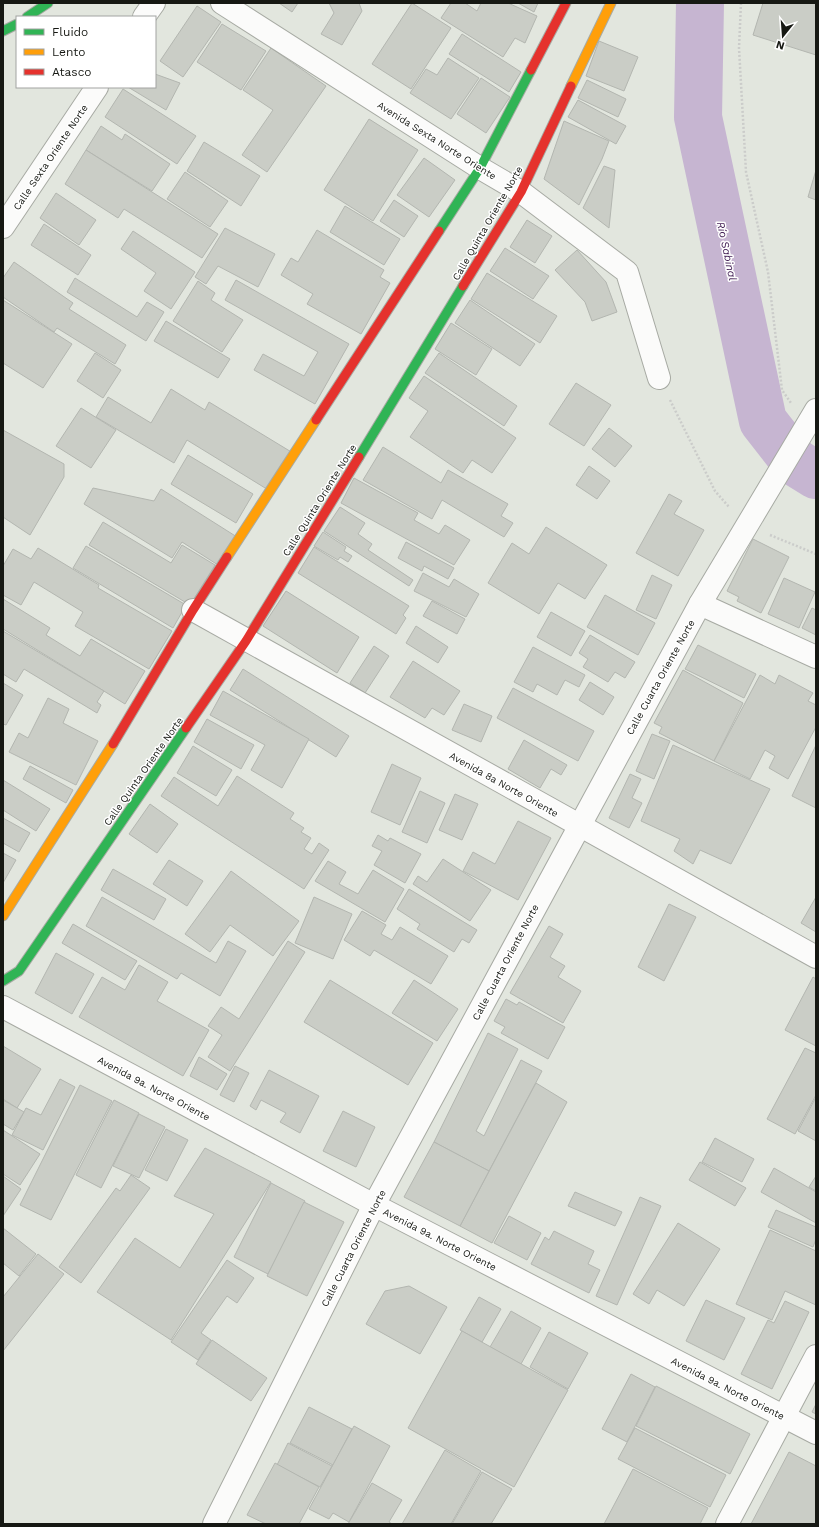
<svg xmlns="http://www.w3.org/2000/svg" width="819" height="1527" viewBox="0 0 819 1527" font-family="'Work Sans',sans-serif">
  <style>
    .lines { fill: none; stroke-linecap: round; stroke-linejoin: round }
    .river { stroke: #c6b5d1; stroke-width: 48 }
    .building { fill: #cacdc6; stroke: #b3b6b0 }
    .street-casing { stroke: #a7aaa3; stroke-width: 24 }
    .fast-casing { stroke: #a7aaa3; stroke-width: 11 }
    .slow-casing { stroke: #a7aaa3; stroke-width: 11 }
    .jam-casing { stroke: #a7aaa3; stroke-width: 11 }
    .path { stroke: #cbccca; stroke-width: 2.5; stroke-dasharray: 2 2; stroke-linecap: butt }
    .street { stroke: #fbfbfa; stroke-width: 22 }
    .fast { stroke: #30b455; stroke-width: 9 }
    .slow { stroke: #ff9f0a; stroke-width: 9 }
    .jam { stroke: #e5322d; stroke-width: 9 }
    .labels { text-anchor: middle; stroke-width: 3; stroke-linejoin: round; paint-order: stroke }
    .street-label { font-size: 10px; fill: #161813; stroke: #fff }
    .water-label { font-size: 11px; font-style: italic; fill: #462358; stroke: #fff }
  </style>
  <rect width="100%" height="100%" fill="#e2e6de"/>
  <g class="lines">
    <path class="river" d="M700,3L698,117L763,421L795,462L816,475"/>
  </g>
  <g class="building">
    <path d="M279,3H298L292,12Z"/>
    <path d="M329,3H359L362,11L342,45L321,34L334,13Z"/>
    <path d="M412,3L451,28L411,89L372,64Z"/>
    <path d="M451,3H465L477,11L481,3H508L537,16L525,43L515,38L503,57L441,18Z"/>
    <path d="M518,3H538L534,12Z"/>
    <path d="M763,3H816V55L753,35Z"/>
    <path d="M197,6L221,22L183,77L160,61Z"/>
    <path d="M222,24L266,51L241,90L197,62Z"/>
    <path d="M462,34L521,72L509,92L449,54Z"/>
    <path d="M599,41L638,57L624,91L586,76Z"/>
    <path d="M271,48L326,86L267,172L242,155L273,110L243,90Z"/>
    <path d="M448,58L479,78L451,119L410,93L426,69L437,75Z"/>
    <path d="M155,74L180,83L166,110L128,87H155Z"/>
    <path d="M481,78L510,97L486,133L457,114Z"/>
    <path d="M587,80L626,99L618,117L578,98Z"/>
    <path d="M123,89L196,136L177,164L105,117Z"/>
    <path d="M578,100L626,126L616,144L568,117Z"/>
    <path d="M369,119L418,150L373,221L324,190Z"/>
    <path d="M564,121L609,141L602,159L579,205L544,179Z"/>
    <path d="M101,126L122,140L125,134L170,164L152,191L86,150Z"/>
    <path d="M204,142L260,176L241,206L187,171Z"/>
    <path d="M86,150L218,234L202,258L124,209L118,218L65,184Z"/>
    <path d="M424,158L455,180L429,217L397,195Z"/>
    <path d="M604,166L615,170L609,228L583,208Z"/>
    <path d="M816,170V200L808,197Z"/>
    <path d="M185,172L228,201L210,227L167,199Z"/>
    <path d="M56,193L96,220L79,245L40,218Z"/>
    <path d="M394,200L418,216L404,237L380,221Z"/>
    <path d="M345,206L400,239L384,265L330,232Z"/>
    <path d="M527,220L552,236L535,263L510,247Z"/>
    <path d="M44,224L91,255L78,275L31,245Z"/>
    <path d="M225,228L275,254L258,287L218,266L206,284L195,277Z"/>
    <path d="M317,230L384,270L380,277L390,283L361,334L307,304L313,294L281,275L291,258L298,262Z"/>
    <path d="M133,231L195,272L171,309L144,291L156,273L121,249Z"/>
    <path d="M505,248L549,276L533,299L490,271Z"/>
    <path d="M577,250L606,282L617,312L592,321L585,302L555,270Z"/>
    <path d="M14,262L73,303L69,309L126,345L115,364L57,328L54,332L3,297V278Z"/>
    <path d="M487,273L557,316L540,343L471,299Z"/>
    <path d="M75,278L137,317L147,302L164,312L146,341L67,292Z"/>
    <path d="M236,280L349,344L315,404L254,370L263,354L304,376L318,352L225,300Z"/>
    <path d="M198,281L215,293L211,300L243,320L222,352L173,321Z"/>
    <path d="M3,300L72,344L43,388L3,363Z"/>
    <path d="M470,300L535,344L520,366L455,323Z"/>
    <path d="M166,321L230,359L218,378L154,341Z"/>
    <path d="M451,323L492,349L476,375L435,349Z"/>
    <path d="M95,353L121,370L103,398L77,381Z"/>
    <path d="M439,353L517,406L504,426L425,373Z"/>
    <path d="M424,376L516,438L492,473L472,460L463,473L410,437L428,411L409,398Z"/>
    <path d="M576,383L611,405L584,446L549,424Z"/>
    <path d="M171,389L205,410L209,402L293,453L270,491L187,440L174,463L96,417L108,397L151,423Z"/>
    <path d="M81,408L116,430L91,468L56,446Z"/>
    <path d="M609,428L632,446L615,467L592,449Z"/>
    <path d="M3,430L64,464V477L30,535L3,517Z"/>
    <path d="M383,447L441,483L448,470L508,504L501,516L513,523L504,537L442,500L432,519L363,480Z"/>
    <path d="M188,455L253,494L236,523L171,484Z"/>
    <path d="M589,466L610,481L597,499L576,485Z"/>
    <path d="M354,478L418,513L414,520L439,534L445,525L470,540L454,565L341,503Z"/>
    <path d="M93,488L154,501L161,489L237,537L218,565L182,542L172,558L84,504Z"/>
    <path d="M669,494L682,501L674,514L704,530L678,576L636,553Z"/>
    <path d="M340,507L365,523L358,534L372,544L368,550L413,580L409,586L324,531Z"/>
    <path d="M103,522L171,563L182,545L215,565L190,605L89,545Z"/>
    <path d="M546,527L607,565L585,599L558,583L539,614L488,583L512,543L529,554Z"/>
    <path d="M323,532L346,547L344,551L352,556L348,562L340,557L338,560L314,546Z"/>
    <path d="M753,539L789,557L761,613L737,601L739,597L727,591Z"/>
    <path d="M406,542L454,568L448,579L424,566L422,571L398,558Z"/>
    <path d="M86,546L186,605L173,628L73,568Z"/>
    <path d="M314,547L409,606L403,615L406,618L396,634L298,573Z"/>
    <path d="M38,548L99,585L98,588L172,631L149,669L75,626L83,612L34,582L21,605L3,595V566L13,549L31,559Z"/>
    <path d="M423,573L449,587L454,579L479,594L466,617L414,591Z"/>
    <path d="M652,575L672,585L656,619L636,610Z"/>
    <path d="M784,578L815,592L799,628L768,614Z"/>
    <path d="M286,591L359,637L337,673L263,626Z"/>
    <path d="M605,595L655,623L638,655L587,627Z"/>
    <path d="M3,599L50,628L46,635L80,656L91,639L145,671L125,704L3,629Z"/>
    <path d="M432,601L465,619L457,634L423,616Z"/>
    <path d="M812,608L816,610V635L802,628Z"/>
    <path d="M551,612L585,631L571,656L537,637Z"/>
    <path d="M416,626L448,647L438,663L406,643Z"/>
    <path d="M3,631L104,691L97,702L101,705L97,713L24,669L16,682L3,674Z"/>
    <path d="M590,635L635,662L625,678L615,672L608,682L583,667L588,659L579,653Z"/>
    <path d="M698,645L756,674L744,698L685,669Z"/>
    <path d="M374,646L389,656L365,693L350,683Z"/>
    <path d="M533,647L585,675L579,687L565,680L557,695L537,684L533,692L514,682Z"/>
    <path d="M413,661L460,691L444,715L432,708L425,718L390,697Z"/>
    <path d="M243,669L349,736L336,757L230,690Z"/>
    <path d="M683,670L743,703L714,761L659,733L662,727L654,723Z"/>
    <path d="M760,675L775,684L779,675L813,693L808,701L816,705V727L788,779L769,768L775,756L765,750L750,779L714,761Z"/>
    <path d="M590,682L614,697L603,715L579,700Z"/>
    <path d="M3,683L23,695L6,725L3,724Z"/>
    <path d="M513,688L594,731L578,761L497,718Z"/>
    <path d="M223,691L309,739L282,788L251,770L265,745L210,715Z"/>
    <path d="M48,698L69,709L63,723L98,741L76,785L9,752L19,733L28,738Z"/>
    <path d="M464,704L492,716L481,742L452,730Z"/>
    <path d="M207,719L254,745L241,769L194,742Z"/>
    <path d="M652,734L670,741L654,779L636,771Z"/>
    <path d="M524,740L567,765L561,775L551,769L540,788L508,769Z"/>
    <path d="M673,745L770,789L731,864L700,850L693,864L674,851L680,839L641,821Z"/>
    <path d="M816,745V808L792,796Z"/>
    <path d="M193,746L232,770L216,796L177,773Z"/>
    <path d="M392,764L421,778L400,825L371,812Z"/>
    <path d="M30,766L73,790L66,803L23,779Z"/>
    <path d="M630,774L641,779L632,798L642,803L629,828L609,818Z"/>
    <path d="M237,776L294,813L290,819L304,828L301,832L311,838L304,849L312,854L319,843L329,850L304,889L161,796L174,777L218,806Z"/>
    <path d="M3,780L50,809L36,831L3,810Z"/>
    <path d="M420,791L445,803L427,843L402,832Z"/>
    <path d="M455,794L478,804L462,840L439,830Z"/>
    <path d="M150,804L178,824L157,853L129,834Z"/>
    <path d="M3,818L30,833L19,852L3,843Z"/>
    <path d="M518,821L551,838L518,900L463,871L473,852L495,864Z"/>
    <path d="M378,835L388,841L390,838L421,854L405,883L374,865L382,851L372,846Z"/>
    <path d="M3,853L16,860L3,883Z"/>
    <path d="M443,859L491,890L470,921L413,884L418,876L427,882Z"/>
    <path d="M169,860L203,881L187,906L153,884Z"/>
    <path d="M328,861L346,872L339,884L358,894L373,870L404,889L385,922L315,881Z"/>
    <path d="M113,869L166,899L154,920L101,890Z"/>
    <path d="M231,871L299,921L273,956L230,925L210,952L185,934Z"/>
    <path d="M409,889L477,930L469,943L462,939L454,952L417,929L420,924L397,909Z"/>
    <path d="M102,897L216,963L228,941L246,951L220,996L181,973L177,979L86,926Z"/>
    <path d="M314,897L352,914L333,959L295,943Z"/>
    <path d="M816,897V932L801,923Z"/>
    <path d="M669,904L696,917L664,981L638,967Z"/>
    <path d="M362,911L386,925L381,934L392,940L400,927L448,956L431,984L374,950L370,956L344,940Z"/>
    <path d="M73,924L137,961L125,980L62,943Z"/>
    <path d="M549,926L563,934L550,957L565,966L558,977L581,991L563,1023L510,993Z"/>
    <path d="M288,941L305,952L230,1071L208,1057L222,1035L208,1026L221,1007L239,1019Z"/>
    <path d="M56,953L94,974L72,1014L35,993Z"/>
    <path d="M139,965L168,982L157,1001L209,1030L183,1076L79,1017L102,977L125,990Z"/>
    <path d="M813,977L816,979V1046L785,1030Z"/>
    <path d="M330,980L433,1043L408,1085L304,1022Z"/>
    <path d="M414,980L458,1009L437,1041L392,1013Z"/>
    <path d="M506,999L517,1005L519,1002L565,1027L548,1059L501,1033L505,1027L494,1021Z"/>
    <path d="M488,1033L518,1049L476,1131L484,1136L521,1060L542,1071L489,1171L434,1142Z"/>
    <path d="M3,1046L41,1069L17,1108L3,1099Z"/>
    <path d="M805,1048L816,1053V1095L795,1134L767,1119Z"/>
    <path d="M199,1057L227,1074L217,1090L190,1076Z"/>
    <path d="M235,1066L249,1073L234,1102L220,1095Z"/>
    <path d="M269,1070L319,1096L300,1133L280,1122L286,1113L261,1100L256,1110L250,1106Z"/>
    <path d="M60,1079L75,1087L43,1150L12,1135L26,1108L41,1115Z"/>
    <path d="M536,1083L567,1102L492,1243L460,1226Z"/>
    <path d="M80,1085L112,1101L51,1220L20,1205Z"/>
    <path d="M816,1097V1141L798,1131Z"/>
    <path d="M3,1100L24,1112L13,1130L3,1124Z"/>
    <path d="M114,1100L139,1113L101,1188L76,1175Z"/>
    <path d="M343,1111L375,1127L356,1167L323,1151Z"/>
    <path d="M139,1114L165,1127L139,1178L113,1166Z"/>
    <path d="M166,1129L188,1140L167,1181L145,1170Z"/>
    <path d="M3,1130L40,1154L20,1185L3,1174Z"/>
    <path d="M715,1138L754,1159L742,1182L702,1162Z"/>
    <path d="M434,1142L489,1171L460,1226L404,1197Z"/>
    <path d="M205,1148L271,1182L171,1340L97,1292L135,1238L180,1268L214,1214L174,1196Z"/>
    <path d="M700,1162L746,1188L735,1206L689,1180Z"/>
    <path d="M774,1168L816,1192V1223L761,1192Z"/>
    <path d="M131,1175L150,1188L81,1283L59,1267L116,1188L120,1191Z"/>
    <path d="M3,1176L21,1189L3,1216Z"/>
    <path d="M816,1176V1191L809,1187Z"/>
    <path d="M271,1183L305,1201L268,1274L234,1257Z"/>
    <path d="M575,1192L622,1212L615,1226L568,1206Z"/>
    <path d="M640,1197L661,1206L617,1305L596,1296Z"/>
    <path d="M304,1202L344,1222L307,1296L267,1276Z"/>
    <path d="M776,1210L816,1227V1239L813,1247L768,1227Z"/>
    <path d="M509,1216L541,1233L527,1260L494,1243Z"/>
    <path d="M678,1223L720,1249L684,1306L657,1290L649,1304L633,1294Z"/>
    <path d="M3,1228L36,1254L19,1276L3,1263Z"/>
    <path d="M770,1230L816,1251V1305L785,1291L772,1320L736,1304Z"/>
    <path d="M554,1231L594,1251L588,1264L600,1270L589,1293L531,1264L545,1237L549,1240Z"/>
    <path d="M38,1254L64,1274L3,1351V1297Z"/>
    <path d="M227,1260L254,1278L237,1303L227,1296L201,1333L211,1340L198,1360L171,1342Z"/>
    <path d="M409,1286L447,1307L420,1354L366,1324L385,1291Z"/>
    <path d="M479,1297L501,1309L482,1342L460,1330Z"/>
    <path d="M706,1300L745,1318L724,1360L686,1341Z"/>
    <path d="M785,1301L809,1312L772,1389L741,1374L768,1320L774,1323Z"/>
    <path d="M511,1311L541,1328L521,1364L490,1347Z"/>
    <path d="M462,1331L568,1390L514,1487L408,1428Z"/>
    <path d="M549,1332L588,1353L568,1389L530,1367Z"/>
    <path d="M212,1340L267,1378L251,1401L196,1364Z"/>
    <path d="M631,1374L655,1387L627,1442L602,1429Z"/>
    <path d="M656,1386L750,1434L730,1474L636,1426Z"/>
    <path d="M816,1404V1414L812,1412Z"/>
    <path d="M309,1407L352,1429L333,1465L290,1443Z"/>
    <path d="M354,1426L390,1446L349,1522L333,1513L329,1519L309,1509Z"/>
    <path d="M635,1428L726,1475L710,1507L618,1459Z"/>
    <path d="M288,1443L332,1466L320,1487L277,1465Z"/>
    <path d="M445,1450L481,1471L451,1524H402Z"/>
    <path d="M789,1452L816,1466V1524H751Z"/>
    <path d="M275,1463L319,1487L299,1524H266L247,1515Z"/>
    <path d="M633,1469L708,1508L700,1524H604Z"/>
    <path d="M482,1472L512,1489L491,1524H452Z"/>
    <path d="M372,1483L402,1500L389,1522L392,1524H348Z"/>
  </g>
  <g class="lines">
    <defs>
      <g id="street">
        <path d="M222,3L480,168L521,192L627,272L659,378"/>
        <path d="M144,17L154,3"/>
        <path d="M3,227L97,87"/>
        <path d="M700,604L816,657"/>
        <path d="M193,610L816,957"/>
        <path d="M3,1007L374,1205L816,1433"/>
        <path d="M214,1524L374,1205L700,604L816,410"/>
        <path d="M727,1524L816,1356"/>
      </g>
      <g id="fast">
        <path d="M27,17L48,3"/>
        <path d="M3,31L17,24"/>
        <path d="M439,231L480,168L531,70"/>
        <path d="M359,457L463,286"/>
        <path d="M3,981L19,971L186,728"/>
      </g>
      <g id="slow">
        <path d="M571,86L611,3"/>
        <path d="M227,557L316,420"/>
        <path d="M3,916L113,744"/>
      </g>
      <g id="jam">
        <path d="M531,70L566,3"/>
        <path d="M463,286L521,192L571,86"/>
        <path d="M316,420L439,231"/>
        <path d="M186,728L246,641L359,457"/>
        <path d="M113,744L193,610L227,557"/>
      </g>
    </defs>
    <use href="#street" class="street-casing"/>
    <use href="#fast" class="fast-casing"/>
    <use href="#slow" class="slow-casing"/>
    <use href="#jam" class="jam-casing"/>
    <g class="path">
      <path d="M741,3L739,48L746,172L768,272L782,390L791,403"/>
      <path d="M670,400L715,491L729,507"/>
      <path d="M770,535L816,554"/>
    </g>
    <use href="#street" class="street"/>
    <use href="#fast" class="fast"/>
    <use href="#slow" class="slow"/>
    <use href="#jam" class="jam"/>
  </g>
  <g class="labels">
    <g class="street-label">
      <text transform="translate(437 140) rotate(32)" y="4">Avenida Sexta Norte Oriente</text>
      <text transform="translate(50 157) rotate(-56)" y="4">Calle Sexta Oriente Norte</text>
      <text transform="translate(487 223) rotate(-60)" y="4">Calle Quinta Oriente Norte</text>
      <text transform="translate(319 500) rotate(-58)" y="4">Calle Quinta Oriente Norte</text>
      <text transform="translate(660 677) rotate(-61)" y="4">Calle Cuarta Oriente Norte</text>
      <text transform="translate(143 771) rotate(-55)" y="4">Calle Quinta Oriente Norte</text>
      <text transform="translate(504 784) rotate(29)" y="4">Avenida 8a Norte Oriente</text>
      <text transform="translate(505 962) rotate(-62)" y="4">Calle Cuarta Oriente Norte</text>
      <text transform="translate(154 1088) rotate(28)" y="4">Avenida 9a. Norte Oriente</text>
      <text transform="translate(440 1239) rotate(27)" y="4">Avenida 9a. Norte Oriente</text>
      <text transform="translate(353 1248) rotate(-63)" y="4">Calle Cuarta Oriente Norte</text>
      <text transform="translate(728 1388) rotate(27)" y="4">Avenida 9a. Norte Oriente</text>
    </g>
    <g class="water-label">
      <text transform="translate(727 251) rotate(78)" y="4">Río Sabinal</text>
    </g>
  </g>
  <rect width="819" height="1527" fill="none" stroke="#161813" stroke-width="8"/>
  <rect x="16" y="16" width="140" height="72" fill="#ffffff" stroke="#a2a3a1"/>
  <rect x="24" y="29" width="20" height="6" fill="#30b455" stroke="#a2a3a1"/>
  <text x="52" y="36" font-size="12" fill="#161813">Fluido</text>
  <rect x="24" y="49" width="20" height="6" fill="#ff9f0a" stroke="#a2a3a1"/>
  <text x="52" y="56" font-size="12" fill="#161813">Lento</text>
  <rect x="24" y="69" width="20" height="6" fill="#e5322d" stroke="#a2a3a1"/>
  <text x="52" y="76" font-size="12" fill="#161813">Atasco</text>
  <g transform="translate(783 36) rotate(197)" stroke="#ffffff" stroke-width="3" paint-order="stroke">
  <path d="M0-3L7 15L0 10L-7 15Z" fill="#161813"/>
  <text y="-6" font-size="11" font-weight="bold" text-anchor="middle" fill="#161813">N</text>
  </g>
</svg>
